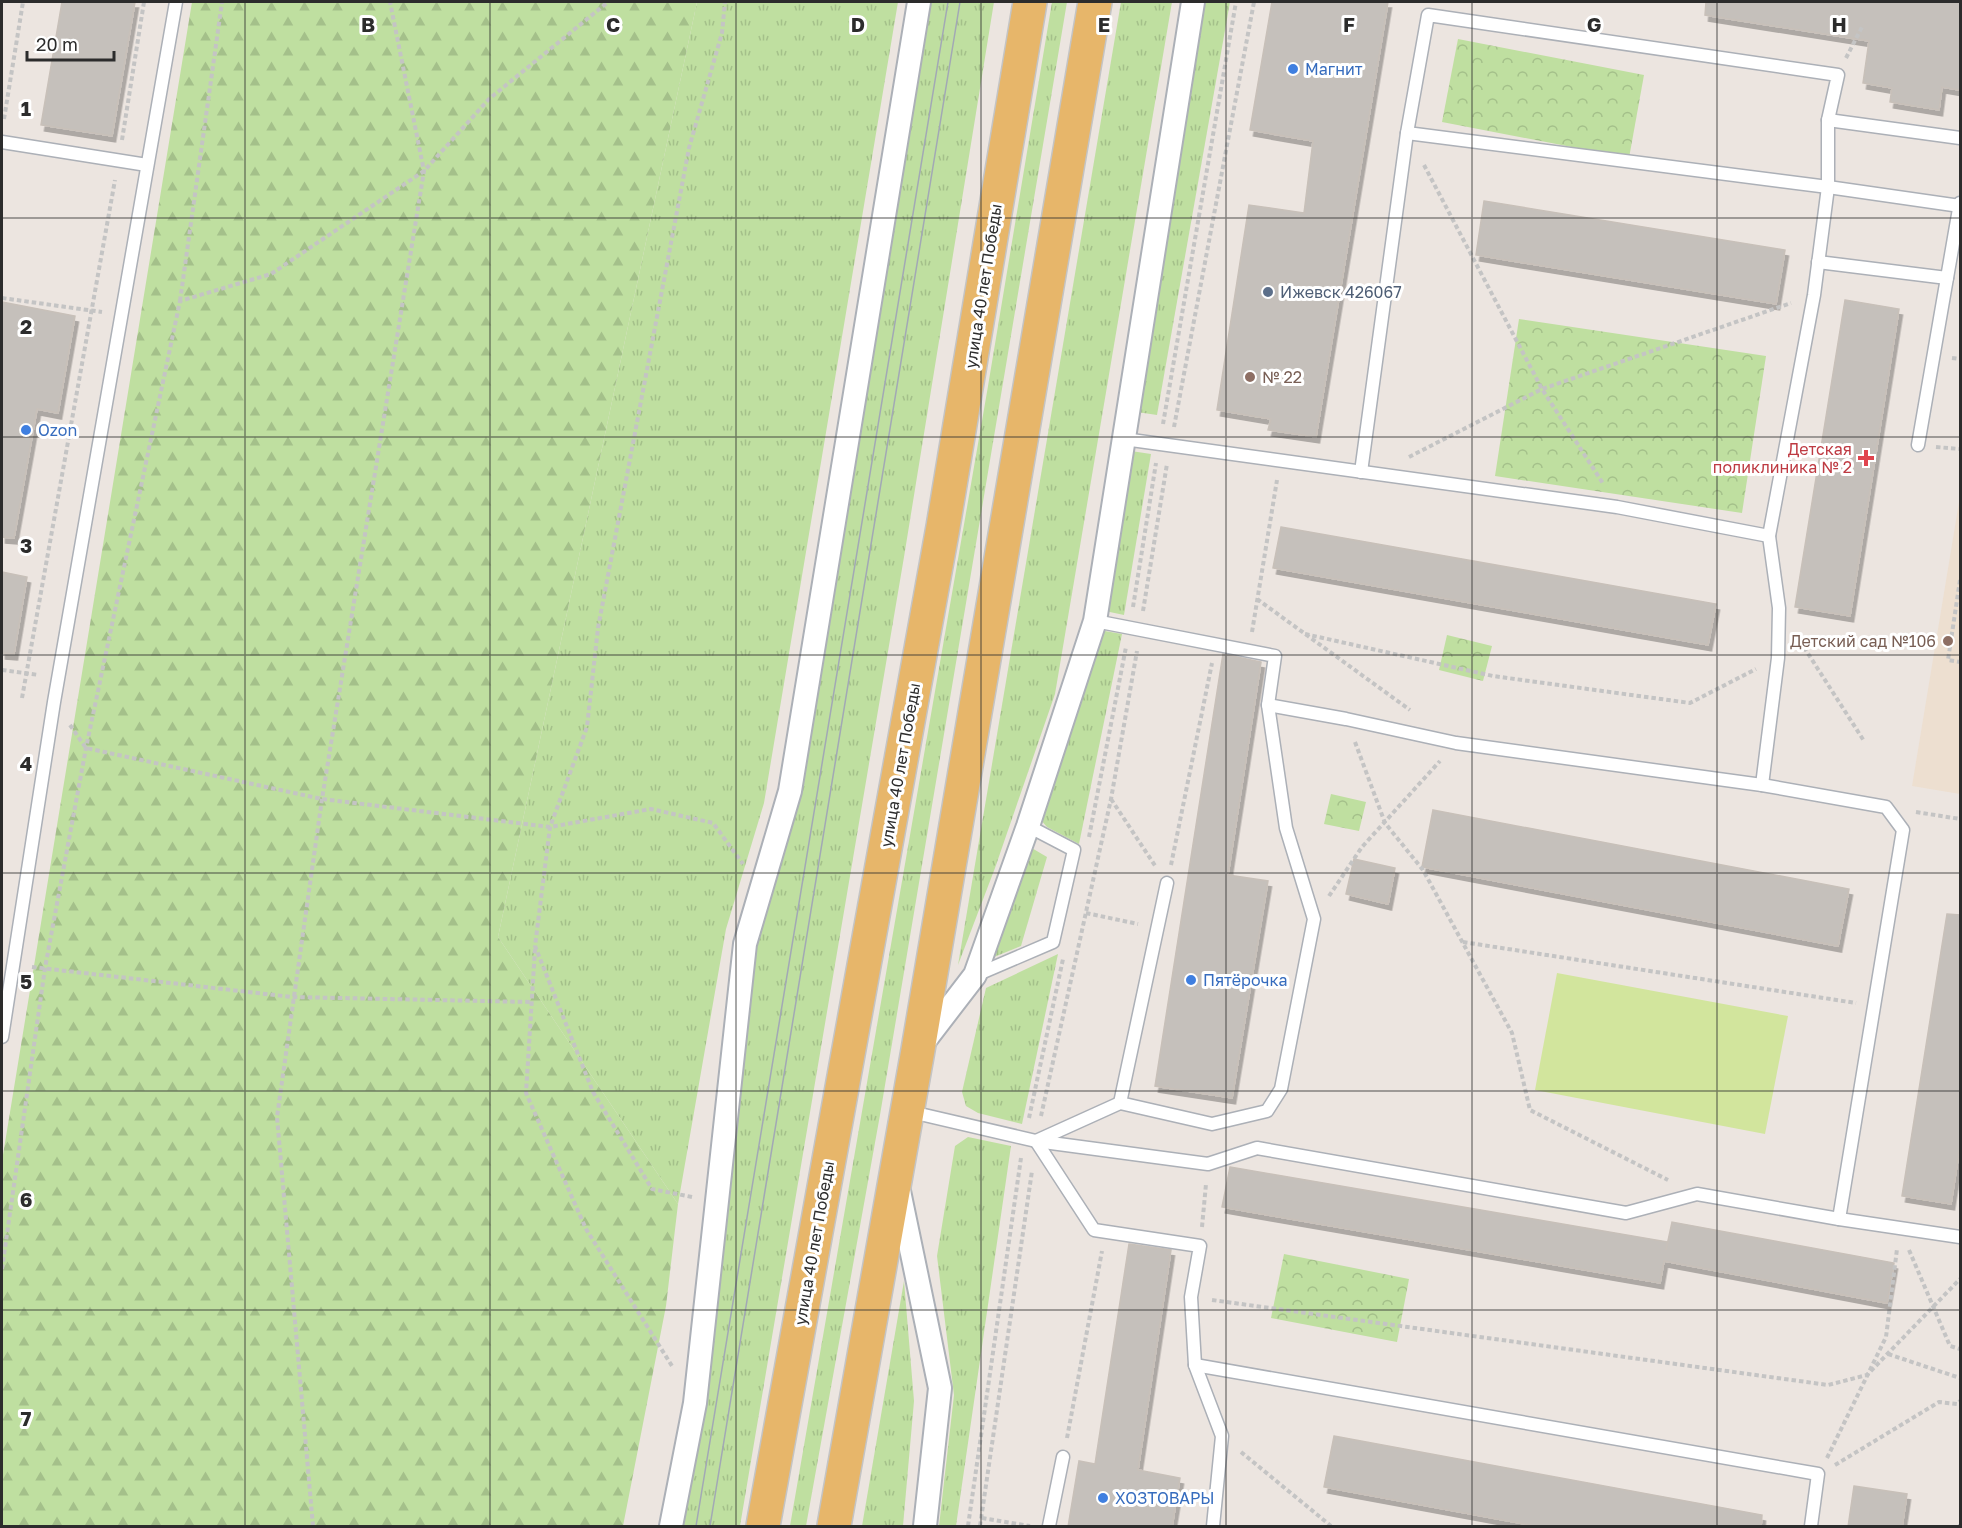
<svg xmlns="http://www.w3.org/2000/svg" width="1962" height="1528" viewBox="0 0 1962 1528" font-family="'Golos Text',sans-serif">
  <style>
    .education { fill: #eddfd0 }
    .grass { fill: url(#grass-tufts) }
    .forest { fill: url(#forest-firs) }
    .park { fill: url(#park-crowns) }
    .pitch { fill: #d2e59d }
    .building { fill: #c5c0bb; stroke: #c8c0b9; stroke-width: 1.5; filter: url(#shadow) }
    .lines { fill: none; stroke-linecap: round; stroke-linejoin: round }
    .service-casing { stroke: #acb0b7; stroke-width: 15 }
    .minor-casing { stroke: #acb0b7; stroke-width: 26 }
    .primary-casing { stroke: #c4c4c4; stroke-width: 36 }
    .path { stroke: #c4c4c4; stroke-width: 4; stroke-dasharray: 4.5 3; stroke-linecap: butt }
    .service { stroke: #fff; stroke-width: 12 }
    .minor { stroke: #fff; stroke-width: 22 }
    .primary { stroke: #e7b66a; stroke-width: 33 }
    .tram { stroke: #a2a8b5; stroke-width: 1.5 }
    .grid { fill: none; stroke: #2c2c2c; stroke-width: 1.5; stroke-opacity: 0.55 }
    .shop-dot { fill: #3f7fe0; stroke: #fff; stroke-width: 2 }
    .service-dot { fill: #5c6f8a; stroke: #fff; stroke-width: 2 }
    .education-dot { fill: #8d6e63; stroke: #fff; stroke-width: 2 }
    .health-dot { fill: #e0444e; stroke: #fff; stroke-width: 2 }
    .labels { text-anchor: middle; stroke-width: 6; stroke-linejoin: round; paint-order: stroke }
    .shop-label { font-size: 16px; fill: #366cbe; stroke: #fff; text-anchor: start }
    .street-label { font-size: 16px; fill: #2c2c2c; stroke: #fff }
    .service-label { font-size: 16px; fill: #4e5e75; stroke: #fff; text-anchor: start }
    .education-label { font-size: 16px; fill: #785e54; stroke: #fff; text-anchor: start }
    .health-label { font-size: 16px; fill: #be3a42; stroke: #fff; text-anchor: end }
    .grid-label { font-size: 20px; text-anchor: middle; font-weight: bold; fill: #2c2c2c; stroke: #fff; stroke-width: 6; stroke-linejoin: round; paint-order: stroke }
  </style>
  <defs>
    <pattern id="grass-tufts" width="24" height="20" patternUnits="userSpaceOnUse" patternTransform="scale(1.5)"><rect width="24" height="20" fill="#bfdfa0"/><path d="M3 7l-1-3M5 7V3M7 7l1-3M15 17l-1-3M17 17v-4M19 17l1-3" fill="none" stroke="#a4c08a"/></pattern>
    <pattern id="forest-firs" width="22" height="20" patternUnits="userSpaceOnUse" patternTransform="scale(1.5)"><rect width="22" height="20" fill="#bfdfa0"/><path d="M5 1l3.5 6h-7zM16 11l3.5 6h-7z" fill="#a4c08a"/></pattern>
    <pattern id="park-crowns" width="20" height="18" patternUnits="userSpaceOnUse" patternTransform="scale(1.5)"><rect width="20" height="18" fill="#bfdfa0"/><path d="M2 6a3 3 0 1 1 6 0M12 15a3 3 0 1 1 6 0" fill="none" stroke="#a4c08a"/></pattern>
    <filter id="shadow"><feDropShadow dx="3.5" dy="6" stdDeviation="0" flood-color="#0004"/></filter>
  </defs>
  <rect width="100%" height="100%" fill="#ece5e0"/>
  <path class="education" d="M1960,496V794L1912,786Z"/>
  <g class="grass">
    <path d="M697,2H898L764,803L726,929L678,1204L498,937Z"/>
    <path d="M931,2H994L904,557L740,1526H674L751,953L790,832Z"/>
    <path d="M1052,2H1067L880,1115L806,1526H790L987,392Z"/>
    <path d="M1121,2H1172L1055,694L995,868L958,965Z"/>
    <path d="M1204,2H1230L1157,415L1137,412Z"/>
    <path d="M1131,451L1151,454L1124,615L1105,611Z"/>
    <path d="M1099,630L1122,634L1079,844L1047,827L1040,819Z"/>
    <path d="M1030,847L1047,857L1021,946L994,957Z"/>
    <path d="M1058,954L1022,1124L978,1113L966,1106L962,1092L986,988Z"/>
    <path d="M968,1137L1011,1146L956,1526H939L954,1395L937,1256L955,1146Z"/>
    <path d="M904,1281L914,1401L903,1526H862Z"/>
  </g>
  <path class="forest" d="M192,2H697L498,937L678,1204L666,1306L623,1526H2V1161Z"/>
  <g class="park">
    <path d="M1458,39L1644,75L1629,158L1442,122Z"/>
    <path d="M1519,319L1766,356L1742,513L1495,476Z"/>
    <path d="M1447,635L1492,646L1483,681L1439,670Z"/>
    <path d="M1331,794L1366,802L1359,831L1324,824Z"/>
    <path d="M1284,1254L1409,1279L1397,1342L1271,1318Z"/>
  </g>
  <path class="pitch" d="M1557,973L1788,1016L1765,1134L1535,1090Z"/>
  <g class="building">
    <path d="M62,2H135L112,136L41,125Z"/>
    <path d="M1272,2H1388L1316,437L1268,430L1271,419L1217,410L1249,205L1304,213L1313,141L1250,130Z"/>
    <path d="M1706,2H1960V90L1942,87L1939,110L1890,102L1892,88L1863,83L1869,41L1705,15Z"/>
    <path d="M1484,201L1785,250L1776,304L1476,255Z"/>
    <path d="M1845,300L1899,309L1850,616L1795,607Z"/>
    <path d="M2,302L75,316L58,413L37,409L14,538L2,537Z"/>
    <path d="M1281,527L1716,604L1708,645L1273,568Z"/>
    <path d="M2,572L27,577L14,654L2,653Z"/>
    <path d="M1223,654L1261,662L1228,875L1268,881L1232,1098L1155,1086Z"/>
    <path d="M1433,810L1849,889L1838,946L1422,867Z"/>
    <path d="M1354,859L1395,868L1388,904L1346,894Z"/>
    <path d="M1947,914L1960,915V1146L1951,1204L1902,1196Z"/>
    <path d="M1230,1167L1668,1242L1666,1250L1672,1222L1894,1263L1887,1303L1664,1261L1660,1283L1222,1207Z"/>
    <path d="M1129,1244L1171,1250L1138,1470L1180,1478L1172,1527H1068L1079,1461L1095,1464Z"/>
    <path d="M1334,1436L1762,1515L1761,1527H1541L1324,1487Z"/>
    <path d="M1854,1486L1907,1494L1902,1527H1848Z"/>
  </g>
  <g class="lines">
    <defs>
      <g id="service">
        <path d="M1828,120L1960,138"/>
        <path d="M1407,133L1828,187L1960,206"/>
        <path d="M2,142L147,165"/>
        <path d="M1818,262L1947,278"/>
        <path d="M1124,439L1617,507L1769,536"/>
        <path d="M1918,445L1960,203"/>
        <path d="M1361,472L1407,133L1428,15L1838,75L1828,120V187L1814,295L1769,536L1779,608L1778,658L1762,785"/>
        <path d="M1095,621L1275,656L1268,705L1286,828L1314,919L1281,1089L1267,1111L1212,1124L1120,1103L1036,1141L1094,1230L1200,1246L1191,1297L1195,1365L1222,1436L1213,1526"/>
        <path d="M1268,705L1346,719L1456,743L1762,785L1886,807L1903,830L1839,1219"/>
        <path d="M976,975L1053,942L1074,850L1028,826"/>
        <path d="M2,1037L54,702L176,2"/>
        <path d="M1120,1103L1167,883"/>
        <path d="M907,1111L1036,1141L1208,1164L1257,1148L1626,1213L1697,1194L1839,1219L1960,1237"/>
        <path d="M1195,1365L1818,1474L1811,1526"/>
        <path d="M1049,1526L1063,1457"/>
      </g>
      <g id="minor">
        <path d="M922,1044L975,975L1028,826L1095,621L1193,2"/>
        <path d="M899,1191L940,1388L925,1526"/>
        <path d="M671,1526L695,1403L745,944L790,791L919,2"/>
      </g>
      <g id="primary">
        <path d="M763,1526L943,527L1030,2"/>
        <path d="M834,1526L918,1050L1095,2"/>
      </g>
    </defs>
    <use href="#service" class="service-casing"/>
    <use href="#minor" class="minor-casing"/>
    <use href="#primary" class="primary-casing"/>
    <g class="path">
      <path d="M1846,58L1862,27"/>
      <path d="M4,119L23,2"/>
      <path d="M122,140L144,2"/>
      <path d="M1424,165L1542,389L1604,485"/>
      <path d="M2,298L102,312"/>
      <path d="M180,301L222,2"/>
      <path d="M1952,358L1960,359"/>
      <path d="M1163,424L1236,2"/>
      <path d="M1174,427L1254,2"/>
      <path d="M1936,447L1960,449"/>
      <path d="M1409,457L1542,389L1791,303"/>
      <path d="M1960,580L1948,660L1960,662"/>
      <path d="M1257,599L1410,710"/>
      <path d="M1133,607L1156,463"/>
      <path d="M1143,611L1167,464"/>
      <path d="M1252,632L1277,480"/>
      <path d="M1305,634L1493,676L1690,703L1756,669"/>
      <path d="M1800,641L1864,741"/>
      <path d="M2,670L39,675"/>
      <path d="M22,698L115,180"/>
      <path d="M70,725L86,748L322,799L550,827L651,809L713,823L743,864"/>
      <path d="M1355,742L1385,823L1423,870L1512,1033L1530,1110L1668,1180"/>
      <path d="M1111,799L1156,867"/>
      <path d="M1916,812L1960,819"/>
      <path d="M1089,837L1126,647"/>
      <path d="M1171,865L1212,663"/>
      <path d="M1329,896L1362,847L1440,761"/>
      <path d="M1086,913L1138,924"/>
      <path d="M1463,942L1856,1003"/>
      <path d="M535,949L526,1093L586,1229L672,1366"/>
      <path d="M32,967L292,997L532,1002"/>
      <path d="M1041,1116L1111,799L1137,651"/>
      <path d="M1029,1118L1063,959"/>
      <path d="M692,1197L652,1189L593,1092L535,946L550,827L587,727L598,628L689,148L722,33L725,2"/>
      <path d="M1202,1227L1206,1184"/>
      <path d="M1909,1250L1950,1346L1960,1349"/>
      <path d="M2,1269L45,968L86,748L180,301L271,274L424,171L489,99L608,2"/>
      <path d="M1212,1300L1828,1385L1867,1375L1960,1279"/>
      <path d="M1888,1354L1960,1378"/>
      <path d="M1067,1438L1102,1251"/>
      <path d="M1241,1452L1331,1526"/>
      <path d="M1827,1458L1886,1337L1897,1249"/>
      <path d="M1835,1465L1939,1402L1957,1404L1960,1401"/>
      <path d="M982,1518L1030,1526"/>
      <path d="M313,1526L277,1117L322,799L424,171L390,2"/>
      <path d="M968,1526L1021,1158"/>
      <path d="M980,1526L1032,1171"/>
      <path d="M1960,1526V1524"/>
    </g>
    <use href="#service" class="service"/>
    <use href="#minor" class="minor"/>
    <use href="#primary" class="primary"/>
    <g class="tram">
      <path d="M696,1526L948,2"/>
      <path d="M710,1526L960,2"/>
    </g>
  </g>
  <path class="grid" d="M245,2V1526M490,2V1526M736,2V1526M981,2V1526M1226,2V1526M1472,2V1526M1717,2V1526M2,218H1960M2,437H1960M2,655H1960M2,873H1960M2,1091H1960M2,1310H1960"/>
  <g class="shop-dot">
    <circle cx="1293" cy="69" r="6"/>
    <circle cx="26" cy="430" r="6"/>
    <circle cx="1191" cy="980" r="6"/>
    <circle cx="1103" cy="1498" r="6"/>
  </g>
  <circle class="service-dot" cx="1268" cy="292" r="6"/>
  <g class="education-dot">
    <circle cx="1250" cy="377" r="6"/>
    <circle cx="1948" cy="641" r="6"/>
  </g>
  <path class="health-dot" d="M1863 449h6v6h6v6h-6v6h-6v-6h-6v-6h6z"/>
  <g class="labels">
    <g class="shop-label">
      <text x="1305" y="75">Магнит</text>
      <text x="38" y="436">Ozon</text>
      <text x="1203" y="986">Пятёрочка</text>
      <text x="1115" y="1504">ХОЗТОВАРЫ</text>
    </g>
    <g class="street-label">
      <text transform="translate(983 286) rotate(-81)" y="6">улица 40 лет Победы</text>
      <text transform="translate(900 765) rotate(-80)" y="6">улица 40 лет Победы</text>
      <text transform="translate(814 1243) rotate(-80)" y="6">улица 40 лет Победы</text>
    </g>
    <g class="service-label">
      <text x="1280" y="298">Ижевск 426067</text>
    </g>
    <g class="education-label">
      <text x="1262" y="383">№ 22</text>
      <text x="1936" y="647" text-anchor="end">Детский сад №106</text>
    </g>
    <g class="health-label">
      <text x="1852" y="455">Детская<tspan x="1852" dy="18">поликлиника № 2</tspan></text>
    </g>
  </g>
  <g class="grid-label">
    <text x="368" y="32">B</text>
    <text x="613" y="32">C</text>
    <text x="858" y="32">D</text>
    <text x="1104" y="32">E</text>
    <text x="1349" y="32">F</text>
    <text x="1594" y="32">G</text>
    <text x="1839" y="32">H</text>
    <text x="26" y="116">1</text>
    <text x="26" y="334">2</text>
    <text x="26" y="553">3</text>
    <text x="26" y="771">4</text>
    <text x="26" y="989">5</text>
    <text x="26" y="1207">6</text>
    <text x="26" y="1426">7</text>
  </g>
  <rect width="1962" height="1528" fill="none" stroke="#2c2c2c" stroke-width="6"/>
  <path d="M27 51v9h87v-9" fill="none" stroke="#2c2c2c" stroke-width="3"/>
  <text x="36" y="51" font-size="18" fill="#2c2c2c" stroke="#ffffff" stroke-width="4.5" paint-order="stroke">20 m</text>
</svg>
